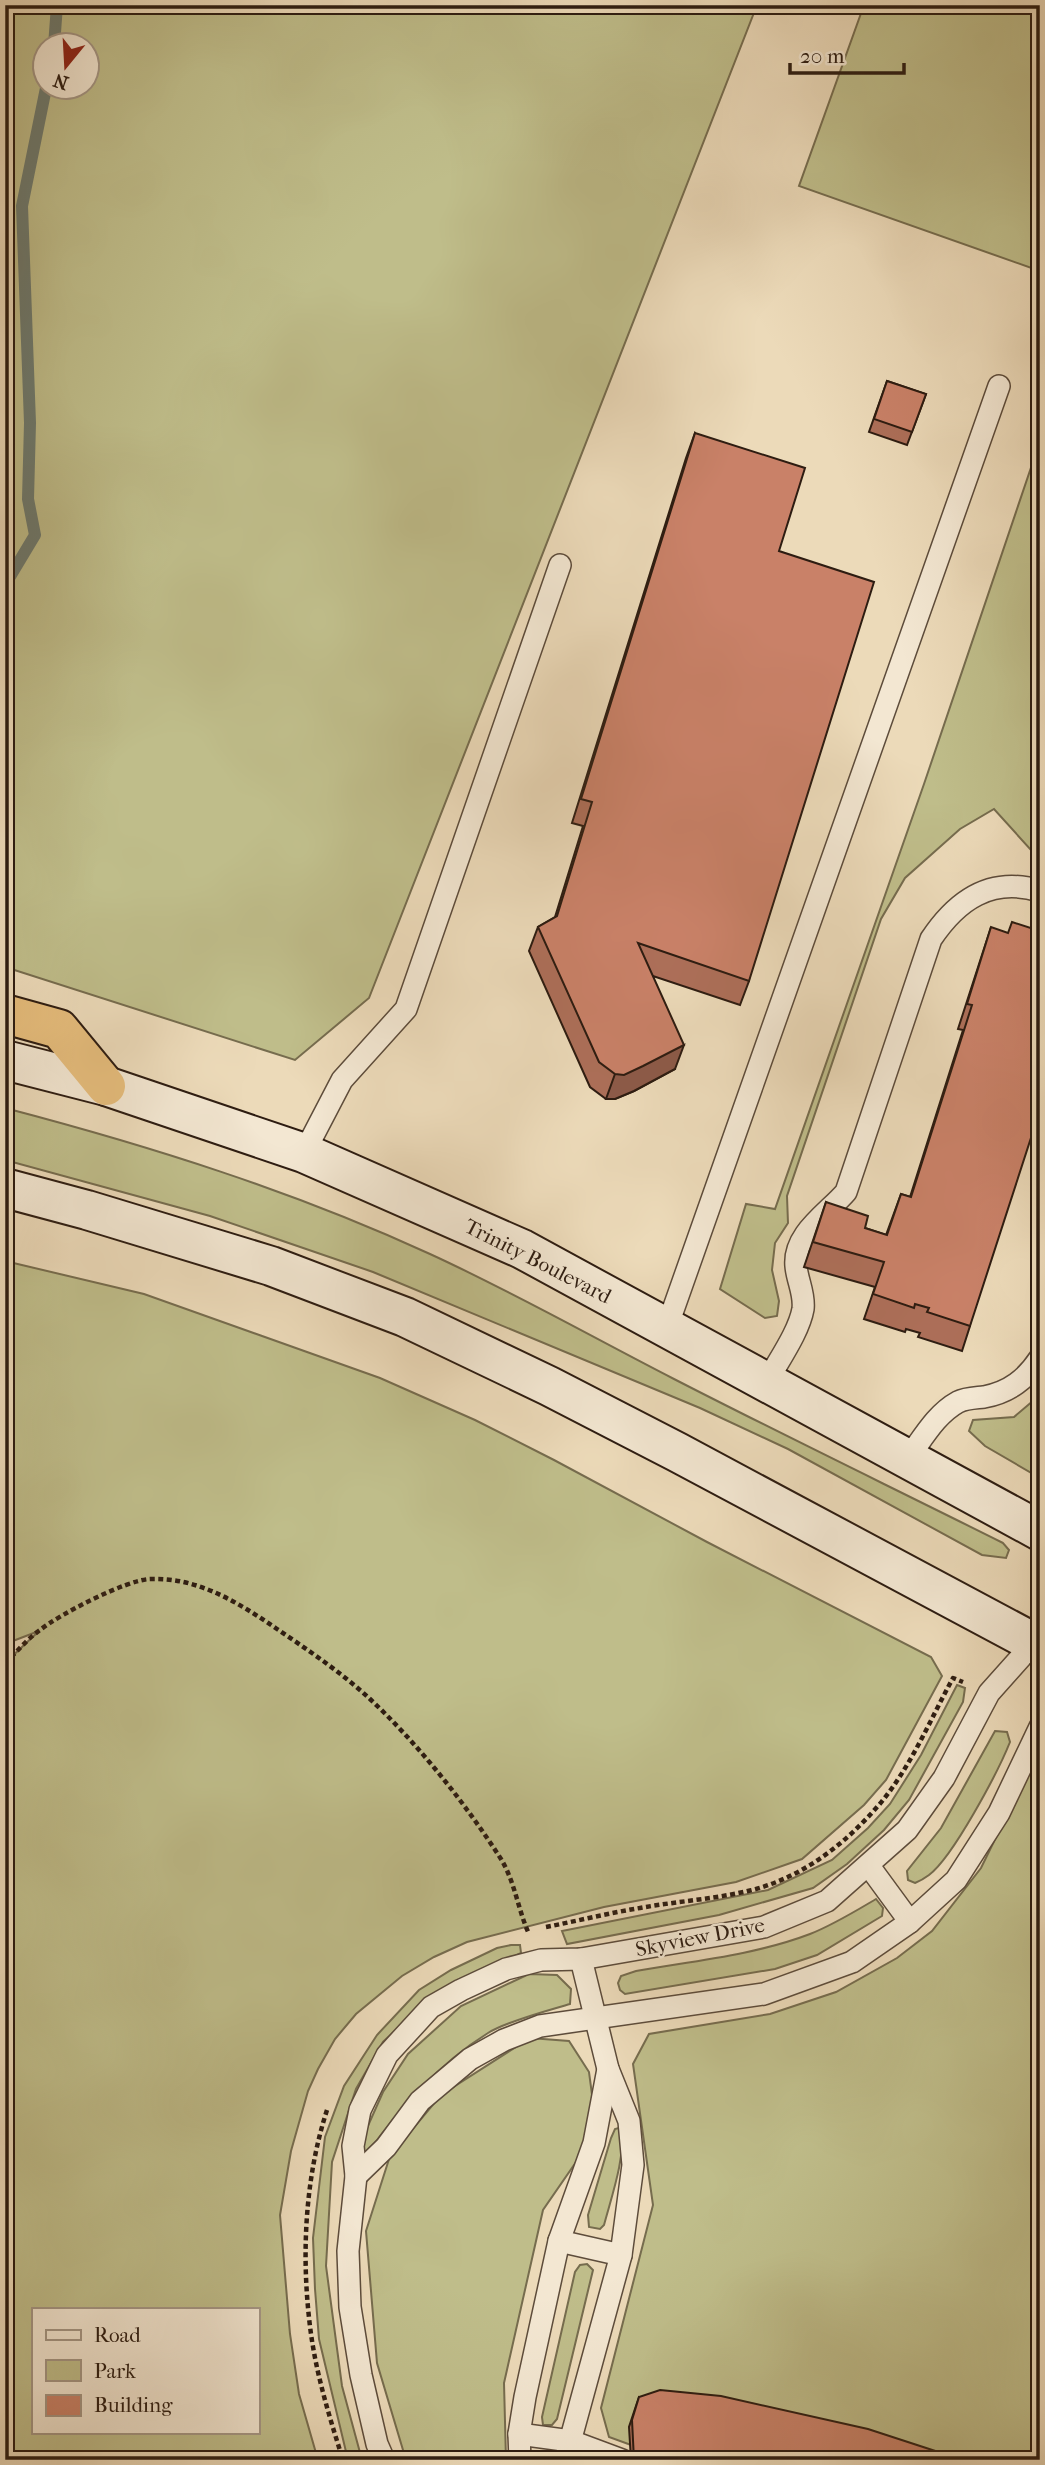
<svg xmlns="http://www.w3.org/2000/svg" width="1045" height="2465" viewBox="0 0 1045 2465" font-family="'IM FELL French Canon',serif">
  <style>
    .green { fill: #bfbd8a; stroke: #766c4e; stroke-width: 2; fill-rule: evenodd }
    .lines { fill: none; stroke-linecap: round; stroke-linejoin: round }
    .stream { stroke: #6e7b70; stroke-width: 12 }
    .service-casing { stroke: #5d4c3b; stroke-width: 24 }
    .secondary-casing { stroke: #2d1c11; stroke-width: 42 }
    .motorway-casing { stroke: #2d1c11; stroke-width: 42 }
    .path { stroke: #2d1c11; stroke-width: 4.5; stroke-dasharray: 5 3.5; stroke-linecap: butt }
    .service { stroke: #f3e7d2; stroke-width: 21 }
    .secondary { stroke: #f3e7d2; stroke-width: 38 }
    .motorway { stroke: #e6bd7c; stroke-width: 38 }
    .wall { fill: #ad6f59; stroke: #2d1c11; stroke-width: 2 }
    .shaded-wall { fill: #8d5a49; stroke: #2d1c11; stroke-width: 2 }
    .building { fill: #c98168; stroke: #2d1c11; stroke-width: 2 }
    .labels { text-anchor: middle; stroke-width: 5; stroke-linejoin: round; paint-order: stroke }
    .street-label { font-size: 21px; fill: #2d1c11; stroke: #f3e7d2 }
  </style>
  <rect width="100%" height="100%" fill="#ecdab9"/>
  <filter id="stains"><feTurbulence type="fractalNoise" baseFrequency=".00286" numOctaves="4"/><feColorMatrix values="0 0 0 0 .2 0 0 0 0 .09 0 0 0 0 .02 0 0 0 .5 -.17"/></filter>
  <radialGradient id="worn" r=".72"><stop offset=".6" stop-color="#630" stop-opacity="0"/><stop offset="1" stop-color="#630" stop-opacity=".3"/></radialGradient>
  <g class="green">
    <path d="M5,5H757L369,998L295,1060L5,967ZM46,46H88V88H46Z"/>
    <path d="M864,5H1040V271L799,186Z"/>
    <path d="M1040,441V860L994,809L960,829L905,878L881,919L787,1196L788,1223L775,1243L772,1270L779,1301L777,1316L765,1318L720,1289L746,1204L775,1209L924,784Z"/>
    <path d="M5,1108C150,1146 293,1191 430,1254C513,1292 592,1337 674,1379C783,1435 893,1488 1003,1543L1009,1550L1006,1558L982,1555L788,1449L700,1408L373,1272L210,1216L5,1160Z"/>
    <path d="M5,1261L144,1294L380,1378L475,1420L554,1460L707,1542L931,1657L942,1676L886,1780L864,1805L802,1859L736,1882L604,1907L467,1942L434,1957L402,1976L356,2014L335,2039L318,2069L308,2091L291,2151L280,2215L290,2334L299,2394L318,2460H5V1663L39,1631L5,1644ZM33,2309H257V2432H33Z"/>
    <path d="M1040,1395V1478L985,1446L969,1431L973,1420L1014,1417Z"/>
    <path d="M957,1685L965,1688L963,1702L909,1800L884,1830L847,1864L813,1888L719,1915L567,1944L562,1931L768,1890L832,1860L868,1828L890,1804L921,1755Z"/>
    <path d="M995,1731L1007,1732L1010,1742C998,1772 953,1857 929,1875C925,1878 920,1881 915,1883L908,1880L907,1871L941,1828Z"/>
    <path d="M1040,1748V2460H938L631,2445L609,2437L601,2408L653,2205L633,2064L649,2034L770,2014L836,1992L897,1958L932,1931L981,1868Z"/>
    <path d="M876,1899L883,1908L882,1916L817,1955L775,1969L625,1994L620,1990L618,1983L621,1976L636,1971C693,1961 755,1955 810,1934C833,1925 854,1912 876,1899Z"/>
    <path d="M511,1945H520L521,1953L432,1996L383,2042L356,2089L332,2162L326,2266L342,2386L362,2460H348L319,2339L315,2289L313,2238L325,2137L344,2086L377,2035L419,1990L451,1970L497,1948Z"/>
    <path d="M529,1974L557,1975L571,1989L570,2004C549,2010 505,2022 488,2033C438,2064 400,2108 366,2155H360L359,2146L383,2092L408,2054L461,2006Z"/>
    <path d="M530,2038L569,2041L589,2072L595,2117L585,2149L543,2210L504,2383L506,2460H406L377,2363L366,2231L390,2156L441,2095Z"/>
    <path d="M622,2127C625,2159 612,2195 604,2225L600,2229L589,2227L588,2215L611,2138L615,2129Z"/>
    <path d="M587,2264L593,2270L557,2419L552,2425H543L542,2417L575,2272L580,2265Z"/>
  </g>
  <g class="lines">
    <g class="stream">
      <path d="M54,46L57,5"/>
      <path d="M5,585L35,535L28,499L30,423L22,206L46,88"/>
    </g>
    <defs>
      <g id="service">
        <path d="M304,1153L342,1080L406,1009L560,565"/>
        <path d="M667,1327L999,386"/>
        <path d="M767,1382C778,1361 799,1332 803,1309C805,1294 797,1280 796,1266C793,1234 828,1213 846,1192L931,939C957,900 991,876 1040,891"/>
        <path d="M908,1458C923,1438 936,1414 958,1402C966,1398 976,1398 984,1397C1010,1392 1026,1379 1040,1358"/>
        <path d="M869,1866L910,1922"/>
        <path d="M356,2176L386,2147L420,2101L470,2059L504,2040L540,2026L764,1994L852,1962L910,1922L956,1880L999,1813L1040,1727"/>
        <path d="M559,2241L621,2255"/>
        <path d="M519,2434L571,2441L622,2460"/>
        <path d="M384,2460L377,2444L361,2375L350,2307L348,2251L356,2176L353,2146L360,2110L387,2055L431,2007L461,1990L506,1969L541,1960L581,1959L764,1927L827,1901L907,1830L944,1778L989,1693L1038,1638"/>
        <path d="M520,2460L519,2434L525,2397L559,2241L594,2143L608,2069"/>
        <path d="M565,2460L621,2255L633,2165L629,2121L608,2069L581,1959"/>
      </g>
      <g id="secondary">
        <path d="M5,1060L106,1086L304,1153L522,1249L1040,1531"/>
        <path d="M5,1188L87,1210L271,1266L405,1317L549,1386L677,1452L1040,1646"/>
      </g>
      <path id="motorway" d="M5,1014L59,1029L106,1086"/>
    </defs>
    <use href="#service" class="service-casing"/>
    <use href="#secondary" class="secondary-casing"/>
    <use href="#motorway" class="motorway-casing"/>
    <g class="path">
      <path d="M5,1663C17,1652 27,1639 40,1630C60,1614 126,1580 150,1579C198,1577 239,1603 277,1629C308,1650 342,1673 370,1699C419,1745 465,1803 501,1859C515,1882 518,1910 529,1934"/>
      <path d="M546,1927C577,1921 609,1913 640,1908C678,1901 718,1899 756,1889C805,1875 845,1844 878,1806C910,1769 930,1720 953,1678L963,1682"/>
      <path d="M327,2110C304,2181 301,2261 311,2334C317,2377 330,2419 343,2460"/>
    </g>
    <use href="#service" class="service"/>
    <use href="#secondary" class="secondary"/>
    <use href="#motorway" class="motorway"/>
  </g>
  <g class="wall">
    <path d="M887,381L926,394L907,445L869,432Z"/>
    <path d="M695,433L779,551L749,981L740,1005L653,976L675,1069L634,1091L615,1099H606L590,1087L529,951L538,927L555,917L583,826L572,823L686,458Z"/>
    <path d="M991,927L970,1326L962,1351L918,1337L920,1333L906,1329L905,1332L864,1319L875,1287L804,1267L826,1202L865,1228L886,1235L901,1194L910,1197L963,1030L958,1029Z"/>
    <path d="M639,2397L963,2460H631L629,2427Z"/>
  </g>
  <path class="shaded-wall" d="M684,1045L675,1069L634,1091L615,1099H606L615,1074Z"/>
  <g class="building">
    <path d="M887,381L926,394L912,432L874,419Z"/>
    <path d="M695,433L805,468L779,551L874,582L749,981L638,943L684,1045L643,1066L624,1075L615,1074L599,1062L538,927L557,916L592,802L581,799Z"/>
    <path d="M1012,922L1040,931V1110L970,1326L927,1312L929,1308L915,1304L914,1308L873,1294L884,1262L813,1242L826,1202L868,1216L865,1228L887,1235L901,1194L911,1197L972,1005L967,1004L991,927L1008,933Z"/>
    <path d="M660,2390L721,2396L868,2429L963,2460H634L632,2420L639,2397Z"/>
  </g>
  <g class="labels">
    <g class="street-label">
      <text transform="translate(538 1261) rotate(27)" y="7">Trinity Boulevard</text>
      <text transform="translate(700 1937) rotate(-11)" y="7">Skyview Drive</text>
    </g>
  </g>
  <rect width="1045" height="2465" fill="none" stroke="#ecdab9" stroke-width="28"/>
  <rect x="7" y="7" width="1031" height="2451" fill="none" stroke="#2d1c11" stroke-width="3.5"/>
  <rect x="14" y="14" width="1017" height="2437" fill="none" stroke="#2d1c11" stroke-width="2"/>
  <rect x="32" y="2308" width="228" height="126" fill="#f3e7d2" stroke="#a49685" stroke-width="2"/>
  <rect x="46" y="2330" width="35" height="10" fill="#f3e7d2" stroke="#a49685" stroke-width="2"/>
  <text x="94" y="2342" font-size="21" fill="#2d1c11">Road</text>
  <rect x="46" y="2360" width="35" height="21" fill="#bfbd8a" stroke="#a49685" stroke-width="2"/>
  <text x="94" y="2378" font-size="21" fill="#2d1c11">Park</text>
  <rect x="46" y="2395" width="35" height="21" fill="#c98168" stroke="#a49685" stroke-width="2"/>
  <text x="94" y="2412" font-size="21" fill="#2d1c11">Building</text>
  <g transform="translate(66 66) rotate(198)"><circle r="33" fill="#f3e7d2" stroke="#a49685" stroke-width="2"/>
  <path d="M0-5L12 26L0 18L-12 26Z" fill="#8f2418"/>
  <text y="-10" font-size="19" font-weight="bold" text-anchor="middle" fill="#2d1c11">N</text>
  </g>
  <path d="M790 63v10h114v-10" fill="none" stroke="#2d1c11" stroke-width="3.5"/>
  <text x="800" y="63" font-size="21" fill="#2d1c11" stroke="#f3e7d2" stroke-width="5" paint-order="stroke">20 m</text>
  <rect width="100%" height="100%" filter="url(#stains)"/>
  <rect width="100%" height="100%" fill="url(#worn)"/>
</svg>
